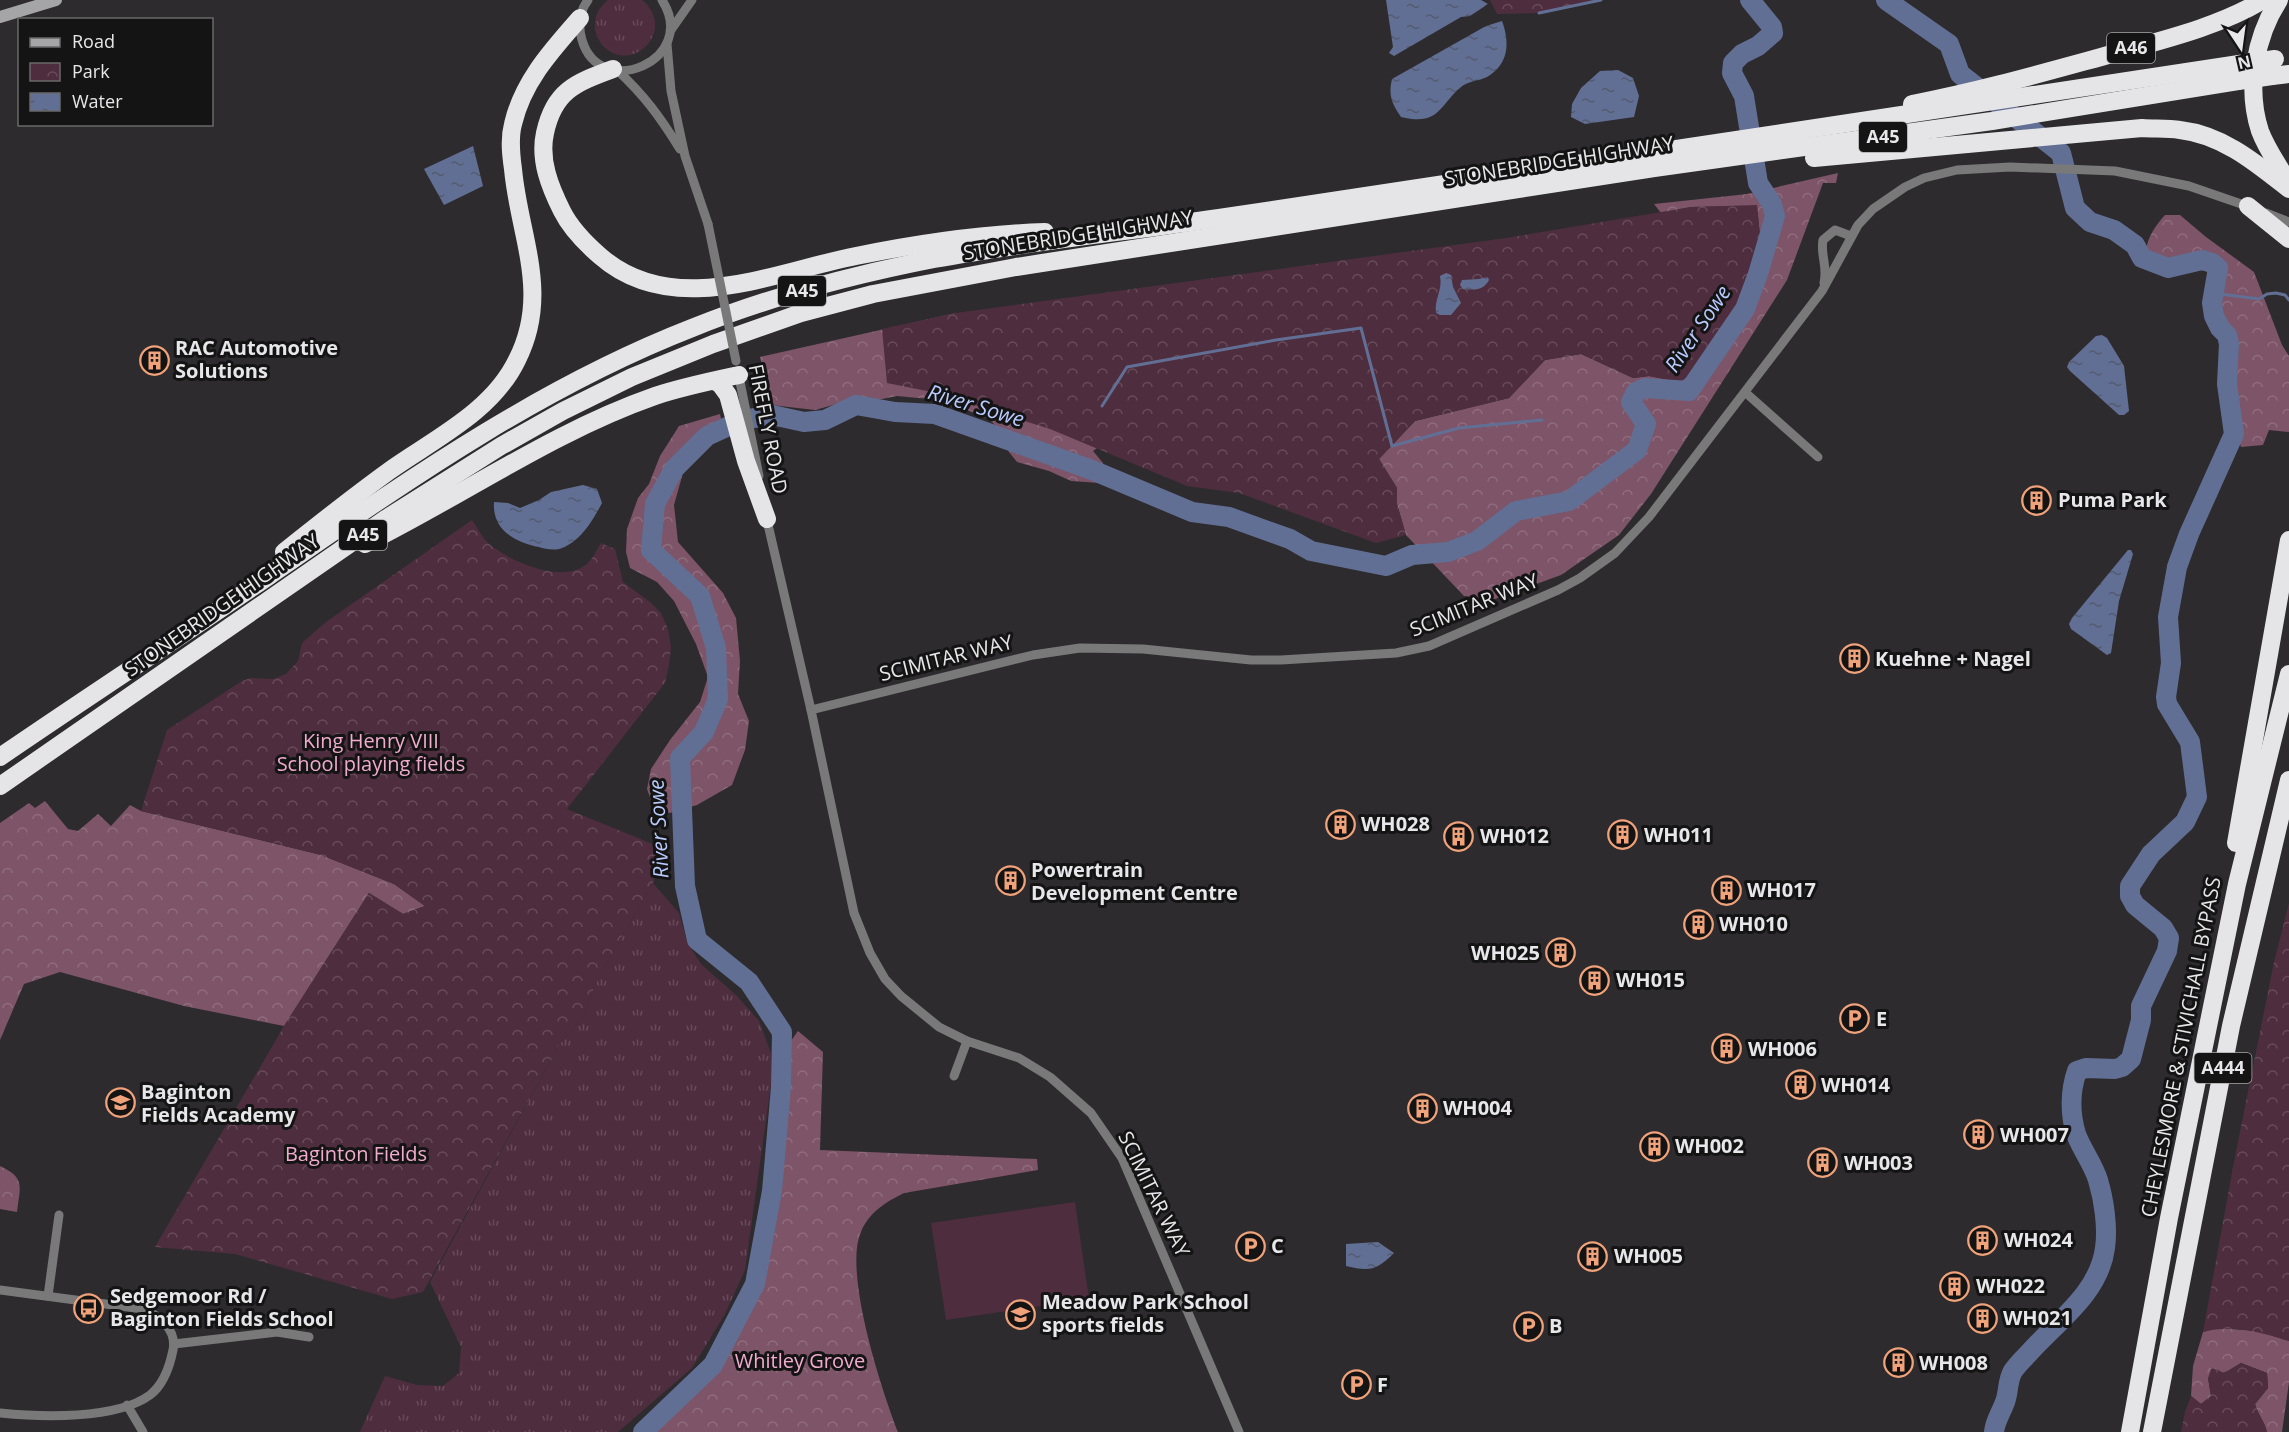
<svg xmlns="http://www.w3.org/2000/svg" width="2289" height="1432" viewBox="0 0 2289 1432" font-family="'Open Sans',sans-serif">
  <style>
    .grass { fill: url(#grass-tufts) }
    .forest { fill: url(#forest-crowns) }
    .park { fill: url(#park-crowns) }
    .garden { fill: #4e2d3e }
    .water { fill: url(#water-ripples) }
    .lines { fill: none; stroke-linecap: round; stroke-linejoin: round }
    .stream { stroke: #626f95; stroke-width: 3 }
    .river { stroke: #626f95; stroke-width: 20 }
    .street { stroke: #79797a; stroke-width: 9 }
    .secondary { stroke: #a5a4a7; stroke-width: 12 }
    .highway { stroke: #e5e5e8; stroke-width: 18 }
    .street-bridge { stroke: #79797a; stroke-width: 9 }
    .highway-bridge { stroke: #e5e5e8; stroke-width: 18 }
    .labels { text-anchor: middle; stroke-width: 6; stroke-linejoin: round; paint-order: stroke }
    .shield { fill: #151415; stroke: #a8a7a9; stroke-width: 1.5 }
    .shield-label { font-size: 18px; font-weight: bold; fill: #e7e6e8 }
    .street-label { font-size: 20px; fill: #e7e6e8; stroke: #151415 }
    .poi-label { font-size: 20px; font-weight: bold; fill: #e7e6e8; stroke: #151415; text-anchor: start }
    .park-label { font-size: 20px; fill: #f0abcd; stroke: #151415 }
    .water-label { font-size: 21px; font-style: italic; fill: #b9cbfe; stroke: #151415 }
  </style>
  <defs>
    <pattern id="grass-tufts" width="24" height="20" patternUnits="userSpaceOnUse" patternTransform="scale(1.5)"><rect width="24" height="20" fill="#4e2d3e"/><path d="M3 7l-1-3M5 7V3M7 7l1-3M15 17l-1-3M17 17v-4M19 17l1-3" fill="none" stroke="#684b5a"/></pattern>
    <pattern id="forest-crowns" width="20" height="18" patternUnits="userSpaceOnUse" patternTransform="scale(1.5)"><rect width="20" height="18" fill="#7d5468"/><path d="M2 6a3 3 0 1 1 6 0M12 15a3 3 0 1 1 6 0" fill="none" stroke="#8f6d7e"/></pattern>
    <pattern id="park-crowns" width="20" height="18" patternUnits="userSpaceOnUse" patternTransform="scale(1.5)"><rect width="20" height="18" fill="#4e2d3e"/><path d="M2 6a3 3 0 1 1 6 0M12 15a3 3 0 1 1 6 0" fill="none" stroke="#684b5a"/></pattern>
    <pattern id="water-ripples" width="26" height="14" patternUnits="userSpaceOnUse" patternTransform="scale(1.5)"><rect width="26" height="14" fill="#626f95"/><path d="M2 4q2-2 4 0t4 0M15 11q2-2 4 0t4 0" fill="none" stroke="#545a6e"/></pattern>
  </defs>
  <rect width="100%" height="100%" fill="#2d2b2e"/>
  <g class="grass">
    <path d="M608,0H642C651,7 656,17 655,28C654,36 650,43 644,48C613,74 574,27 608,0Z"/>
    <path d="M653,883L679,913L687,942L701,964L737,996L759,1021L771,1053V1084L745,1270L725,1314L692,1368L618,1432H360L385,1376L417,1385L443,1386L459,1373L461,1347L430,1282L559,1045L582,1018L599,976Z"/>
  </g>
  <g class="forest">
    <path d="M1838,173L1836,183H1823L1787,280L1651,494L1619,535L1561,575L1495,599L1464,596L1406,535L1397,504V488L1379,459L1415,421L1509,398L1545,360L1581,354L1633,378L1649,376L1680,382L1718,337L1739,306L1760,236L1757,206L1691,207L1661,213L1654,204L1747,194Z"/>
    <path d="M2165,215H2180L2206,237L2254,272L2282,345L2289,356V432L2269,430L2263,445L2241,447C2236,434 2239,424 2238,411C2236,397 2232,383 2233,369C2233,362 2237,353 2236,346C2235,330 2219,326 2216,311C2212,286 2251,261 2196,253C2179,264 2165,261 2147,255C2144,241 2156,225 2165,215Z"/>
    <path d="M956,313L1101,445L1093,451L1103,463L1100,483L1071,481L1049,471L1017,462L1009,452L1000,430L990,420L965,409L929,399L897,396L877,400L855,399L815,410L771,405L760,357Z"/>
    <path d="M720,414L722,423L705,441L683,473L674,505L678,542L723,593L736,618L740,661L738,694L749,721L745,750L732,785L697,805L670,813L655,811L647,789L651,769L670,740L700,702L708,677L696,644L674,601L657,582L630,568L626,552L627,529L638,498L649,484L660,456L679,426Z"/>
    <path d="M45,801L68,829L78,831L98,814L111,826L130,805L141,811L321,855L394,884L425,906L403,914L369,893L284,1026L184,1006L60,972L24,984L0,1040V823L29,803L35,808Z"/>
    <path d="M798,1031L823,1052L820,1150L1037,1159L1038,1170L904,1193C886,1202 869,1212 861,1232C843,1272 882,1391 898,1432H651L715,1367L759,1286L774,1235L786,1048Z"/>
    <path d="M0,1166C26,1178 20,1187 17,1212L0,1209Z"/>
    <path d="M2217,1328L2258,1331L2289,1341V1382L2282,1432H2267C2265,1422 2258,1415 2255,1404L2268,1388L2267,1373L2241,1363L2228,1371L2208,1378L2211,1396L2201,1404L2191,1396L2193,1366L2203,1332Z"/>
  </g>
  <g class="park">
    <path d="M1490,0H1601L1539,13L1497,14Z"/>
    <path d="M1757,205L1760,236L1739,306L1696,371L1680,382L1649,376L1633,378L1581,354L1545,360L1509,398L1415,421L1379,459L1397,488V504L1406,535L1376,543L1239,493L1187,486L1050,429L937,393L887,383L882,329L956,313L1506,238L1691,207Z"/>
    <path d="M472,520C477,527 482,537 488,543C509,561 559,583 584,566C592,561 596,551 601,543L615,549L623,582L650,602L661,613L668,629L671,647L669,665L665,683L567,809L655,845L658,865L653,883L599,976L582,1018L559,1045L423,1292L392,1299L235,1254L155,1247L284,1026L369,893L403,914L425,906L394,884L321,855L141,811L167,730L242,681L251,678L273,679L286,674L298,661L302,643L326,622Z"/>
    <path d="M2289,903V1341C2261,1332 2232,1324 2203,1332L2233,1167L2274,962Z"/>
    <path d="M2241,1363L2267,1373L2268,1388L2255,1404C2258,1415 2265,1422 2267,1432H2181L2185,1412L2191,1396L2201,1404L2211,1396L2208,1378L2212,1367L2224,1373Z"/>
  </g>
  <path class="garden" d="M1075,1202L1089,1299L946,1320L931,1223Z"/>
  <g class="water">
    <path d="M1386,0H1481L1488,4L1470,16L1461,17L1394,56L1389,53L1393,47Z"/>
    <path d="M1502,21C1510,43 1509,64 1487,77C1479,81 1468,81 1461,87C1438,107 1439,126 1401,117C1392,104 1388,95 1392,79L1486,26Z"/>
    <path d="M1618,70L1633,78L1639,96L1634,117L1585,124L1571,117L1572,104L1581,88L1600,71Z"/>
    <path d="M473,146L483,186L444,205L424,169Z"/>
    <path d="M1446,273L1451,275L1453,287L1461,303L1451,315H1440L1436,313C1434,299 1443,290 1440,276Z"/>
    <path d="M1488,277L1489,280C1483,291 1474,290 1463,289L1460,285L1462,280L1479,279Z"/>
    <path d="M2102,335L2107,338L2124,366L2129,411L2124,415H2119L2070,371L2067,367L2069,362L2096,336Z"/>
    <path d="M583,485L597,489L602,503C593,520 581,541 562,548C555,551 545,549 539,547C515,542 492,530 494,502L508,503L520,508L539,500L551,492Z"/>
    <path d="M2128,550H2131L2133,554L2119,601L2111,653L2107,655L2071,629L2069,624L2072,618Z"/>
    <path d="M1378,1242L1394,1253C1377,1270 1370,1272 1346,1266V1244Z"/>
  </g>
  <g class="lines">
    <g class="stream">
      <path d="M1539,13L1601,0"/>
      <path d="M2213,293L2259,299L2267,294L2276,293L2285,295L2289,300"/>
      <path d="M1102,406L1127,367L1276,340L1361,328L1392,446L1459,428L1542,420"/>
    </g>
    <g class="river">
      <path d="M1886,0L1949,44L1960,74L2061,153L2075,208L2090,222L2114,230L2135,245L2142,258L2168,268L2202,260L2212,263L2218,268L2212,303L2214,316L2220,328L2227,335L2229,344L2227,384L2234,434L2189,534L2177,567L2168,617L2171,663L2166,697L2167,704L2190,742L2197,797L2185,822L2151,854L2130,886V896L2135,905L2163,928L2169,938L2167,951L2141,1006V1020L2131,1059L2122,1067L2115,1069L2086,1068L2077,1071C2070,1091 2070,1114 2076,1134C2082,1150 2093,1164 2098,1180C2104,1200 2108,1228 2105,1248C2099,1294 2056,1322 2028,1354C2023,1359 2017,1365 2013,1371C2007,1381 2009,1392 2005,1402C2001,1413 1995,1421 1994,1432"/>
      <path d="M643,1432L713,1365L755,1284L772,1191L781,1087L782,1032L749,982L697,940L685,886L680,758L704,732L718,699L716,648L700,596L651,550L655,504L674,469L707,436L742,420L772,415L804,422L825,420L856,405L895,412L935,414L1092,470L1192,512L1229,517L1290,539L1311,551L1386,566L1412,555L1448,552L1477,541L1516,511L1569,501L1637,450L1646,424L1631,402L1636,392L1645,388L1689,391L1745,309L1758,274L1775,216L1772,204L1758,183L1744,96L1732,73L1733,63L1742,54L1758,46L1773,33L1772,27L1750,0"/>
    </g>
    <g class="street">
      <path d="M588,0C579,12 578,26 582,40C600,102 700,60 662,0"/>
      <path d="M671,30L692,0"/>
      <path d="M667,44L671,91L685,156L708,224"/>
      <path d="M617,70C645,96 660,117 680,149"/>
      <path d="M2266,213L2289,222"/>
      <path d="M1824,283C1828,265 1820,255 1823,240L1835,230L1851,236"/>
      <path d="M738,372L759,476"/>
      <path d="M1746,393L1818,457"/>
      <path d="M766,516L811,710L854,913L870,953L885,979L901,996L939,1027L967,1041L1019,1058L1050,1077L1091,1113L1122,1158L1239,1432"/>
      <path d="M811,710L1033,655L1080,648L1143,649L1251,660H1281L1396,653L1429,646L1558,590L1580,578L1615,553L1649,517L1822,291L1858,225L1873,209L1905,187L1924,178L1957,170L2010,167L2115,171L2189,186L2250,207"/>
      <path d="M954,1076L967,1041"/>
      <path d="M0,1290L143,1309C160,1316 177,1330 173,1350C170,1365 163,1385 150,1395C116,1420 40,1417 0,1413"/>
      <path d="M48,1296L59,1215"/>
      <path d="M174,1344L277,1332L309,1337"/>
      <path d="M127,1405L143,1432"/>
    </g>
    <path class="secondary" d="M0,17L56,0"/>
    <g class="highway">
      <path d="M2279,0C2255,37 2246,88 2260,131C2267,150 2280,167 2289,184"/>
      <path d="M613,69C575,83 554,91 545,133C539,160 550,187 562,211C571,229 585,243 600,256C673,320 774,272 856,256C920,243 980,234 1045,232"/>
      <path d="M2272,76L2289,74"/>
      <path d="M1912,104C1980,91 2046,72 2112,54C2162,40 2218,27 2263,0"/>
      <path d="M1814,158L2142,128C2154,129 2167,128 2180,130C2223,135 2256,163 2289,189"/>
      <path d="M2248,206L2289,239"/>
      <path d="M714,381L720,384L728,395L746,461L767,519"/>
      <path d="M365,544C462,496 552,432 655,396C682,387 711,381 739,375"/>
      <path d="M284,552C319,524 353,497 389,471C434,439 492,412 517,360C551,293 519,236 513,169C511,155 509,139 513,124C523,81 552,50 580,18"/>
      <path d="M0,757C89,696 180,637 269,576C404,483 538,388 692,328C769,297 852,275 934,259C1028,242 1124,232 1219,218C1558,165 1899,118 2239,64"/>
      <path d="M0,786L387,518L501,446L563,411L632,377L713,344L801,313L873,294L1016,267L1654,168L1992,121L2238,81"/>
      <path d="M2236,843L2289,540"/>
      <path d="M2130,1432L2169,1218L2237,884L2289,674"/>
      <path d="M2152,1432L2231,1026L2289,780"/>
    </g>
    <path class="street-bridge" d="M708,224L736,361"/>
    <g class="highway-bridge">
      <path d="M2239,64L2275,59"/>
      <path d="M2238,81L2272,76"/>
    </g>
  </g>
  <defs>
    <symbol id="building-ring" viewBox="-11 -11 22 22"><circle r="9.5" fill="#151415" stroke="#f0a27a" stroke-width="1.5"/><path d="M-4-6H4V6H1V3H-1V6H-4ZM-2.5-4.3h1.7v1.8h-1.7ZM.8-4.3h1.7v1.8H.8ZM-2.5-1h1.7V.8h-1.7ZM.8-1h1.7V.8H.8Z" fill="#f0a27a"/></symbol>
    <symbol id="parking-ring" viewBox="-11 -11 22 22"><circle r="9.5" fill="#151415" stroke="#f0a27a" stroke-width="1.5"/><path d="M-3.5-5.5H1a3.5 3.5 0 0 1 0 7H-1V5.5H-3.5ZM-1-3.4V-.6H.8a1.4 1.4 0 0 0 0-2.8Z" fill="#f0a27a"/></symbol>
    <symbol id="school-ring" viewBox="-11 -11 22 22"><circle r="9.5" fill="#151415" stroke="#f0a27a" stroke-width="1.5"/><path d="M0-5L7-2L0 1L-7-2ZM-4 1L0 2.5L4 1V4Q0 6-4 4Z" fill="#f0a27a"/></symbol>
    <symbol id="bus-ring" viewBox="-11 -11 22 22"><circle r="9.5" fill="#151415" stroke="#f0a27a" stroke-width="1.5"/><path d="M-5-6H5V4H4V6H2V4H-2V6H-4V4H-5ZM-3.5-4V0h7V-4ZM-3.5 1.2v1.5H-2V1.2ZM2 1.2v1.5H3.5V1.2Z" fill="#f0a27a"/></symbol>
  </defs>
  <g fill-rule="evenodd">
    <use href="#building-ring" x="138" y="344" width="33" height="33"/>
    <use href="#building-ring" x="2020" y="484" width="33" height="33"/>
    <use href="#building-ring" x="1838" y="642" width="33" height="33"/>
    <use href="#building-ring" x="1324" y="808" width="33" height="33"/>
    <use href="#building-ring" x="1606" y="818" width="33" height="33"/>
    <use href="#building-ring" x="1442" y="820" width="33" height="33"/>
    <use href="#building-ring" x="994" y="864" width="33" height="33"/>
    <use href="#building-ring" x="1710" y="874" width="33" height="33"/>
    <use href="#building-ring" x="1682" y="908" width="33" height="33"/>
    <use href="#building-ring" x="1544" y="936" width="33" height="33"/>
    <use href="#building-ring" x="1578" y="964" width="33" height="33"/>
    <use href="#parking-ring" x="1838" y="1002" width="33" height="33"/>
    <use href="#building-ring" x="1710" y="1032" width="33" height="33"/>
    <use href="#building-ring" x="1784" y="1068" width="33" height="33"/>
    <use href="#school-ring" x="104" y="1086" width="33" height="33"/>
    <use href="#building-ring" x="1406" y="1092" width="33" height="33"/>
    <use href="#building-ring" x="1962" y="1118" width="33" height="33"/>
    <use href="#building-ring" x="1638" y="1130" width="33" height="33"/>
    <use href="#building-ring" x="1806" y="1146" width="33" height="33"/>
    <use href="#building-ring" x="1966" y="1224" width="33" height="33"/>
    <use href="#parking-ring" x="1234" y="1230" width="33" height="33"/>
    <use href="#building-ring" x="1576" y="1240" width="33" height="33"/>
    <use href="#building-ring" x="1938" y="1270" width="33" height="33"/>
    <use href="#bus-ring" x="72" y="1292" width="33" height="33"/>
    <use href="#school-ring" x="1004" y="1298" width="33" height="33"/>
    <use href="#building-ring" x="1966" y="1302" width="33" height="33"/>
    <use href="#parking-ring" x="1512" y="1310" width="33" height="33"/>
    <use href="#building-ring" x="1882" y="1346" width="33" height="33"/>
    <use href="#parking-ring" x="1340" y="1368" width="33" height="33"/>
  </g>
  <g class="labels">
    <g class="shield">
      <rect x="2107" y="33" width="48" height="30" rx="4.5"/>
      <rect x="1859" y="122" width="48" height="30" rx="4.5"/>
      <rect x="778" y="276" width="48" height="30" rx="4.5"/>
      <rect x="339" y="520" width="48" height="30" rx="4.5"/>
      <rect x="2194.5" y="1053" width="57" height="30" rx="4.5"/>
    </g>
    <g class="shield-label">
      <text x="2131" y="54">A46</text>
      <text x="1883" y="143">A45</text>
      <text x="802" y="297">A45</text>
      <text x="363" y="541">A45</text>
      <text x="2223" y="1074">A444</text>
    </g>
    <g class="street-label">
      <text transform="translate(1559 161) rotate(-9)" y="7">STONEBRIDGE HIGHWAY</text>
      <text transform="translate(1078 235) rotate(-9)" y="7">STONEBRIDGE HIGHWAY</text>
      <text transform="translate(768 429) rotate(79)" y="7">FIREFLY ROAD</text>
      <text transform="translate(222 605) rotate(-35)" y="7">STONEBRIDGE HIGHWAY</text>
      <text transform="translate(1474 605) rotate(-22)" y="7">SCIMITAR WAY</text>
      <text transform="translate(946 658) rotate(-14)" y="7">SCIMITAR WAY</text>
      <text transform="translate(2181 1047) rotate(-79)" y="7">CHEYLESMORE &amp; STIVICHALL BYPASS</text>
      <text transform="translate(1154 1194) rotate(64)" y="7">SCIMITAR WAY</text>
    </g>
    <g class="poi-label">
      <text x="175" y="355">RAC Automotive<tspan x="175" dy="23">Solutions</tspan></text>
      <text x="2058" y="507">Puma Park</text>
      <text x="1875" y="666">Kuehne + Nagel</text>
      <text x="1361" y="831">WH028</text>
      <text x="1644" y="842">WH011</text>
      <text x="1480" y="843">WH012</text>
      <text x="1031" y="877">Powertrain<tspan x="1031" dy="23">Development Centre</tspan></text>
      <text x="1747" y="897">WH017</text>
      <text x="1719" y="931">WH010</text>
      <text x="1540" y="960" text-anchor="end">WH025</text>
      <text x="1616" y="987">WH015</text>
      <text x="1876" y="1026">E</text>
      <text x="1748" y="1056">WH006</text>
      <text x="1821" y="1092">WH014</text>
      <text x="141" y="1099">Baginton<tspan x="141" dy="23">Fields Academy</tspan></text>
      <text x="1443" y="1115">WH004</text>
      <text x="2000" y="1142">WH007</text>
      <text x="1675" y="1153">WH002</text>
      <text x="1844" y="1170">WH003</text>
      <text x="2004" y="1247">WH024</text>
      <text x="1271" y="1253">C</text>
      <text x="1614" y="1263">WH005</text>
      <text x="1976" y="1293">WH022</text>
      <text x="110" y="1303">Sedgemoor Rd /<tspan x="110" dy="23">Baginton Fields School</tspan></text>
      <text x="1042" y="1309">Meadow Park School<tspan x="1042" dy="23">sports fields</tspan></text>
      <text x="2003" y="1325">WH021</text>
      <text x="1549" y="1333">B</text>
      <text x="1919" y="1370">WH008</text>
      <text x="1377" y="1392">F</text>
    </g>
    <g class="park-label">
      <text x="371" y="748">King Henry VIII<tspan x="371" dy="23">School playing fields</tspan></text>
      <text x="356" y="1161">Baginton Fields</text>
      <text x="800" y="1368">Whitley Grove</text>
    </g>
    <g class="water-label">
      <text transform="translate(1698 329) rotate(-56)" y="7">River Sowe</text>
      <text transform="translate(976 406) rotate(17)" y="7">River Sowe</text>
      <text transform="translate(659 829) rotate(-93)" y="7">River Sowe</text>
    </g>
  </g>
  <rect x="18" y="18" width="195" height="108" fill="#151415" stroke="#696869" stroke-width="1.5"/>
  <rect x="30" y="38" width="30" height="9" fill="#a5a4a7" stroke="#696869" stroke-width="1.5"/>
  <text x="72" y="48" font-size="18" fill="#e7e6e8">Road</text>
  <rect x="30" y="63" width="30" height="18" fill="url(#park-crowns)" stroke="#696869" stroke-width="1.5"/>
  <text x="72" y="78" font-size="18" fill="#e7e6e8">Park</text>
  <rect x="30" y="93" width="30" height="18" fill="url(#water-ripples)" stroke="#696869" stroke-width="1.5"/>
  <text x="72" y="108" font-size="18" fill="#e7e6e8">Water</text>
  <g transform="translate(2241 48) rotate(167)" stroke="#151415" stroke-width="4.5" paint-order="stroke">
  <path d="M0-4.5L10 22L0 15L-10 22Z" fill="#e7e6e8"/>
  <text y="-9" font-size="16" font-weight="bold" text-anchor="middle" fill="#e7e6e8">N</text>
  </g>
</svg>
